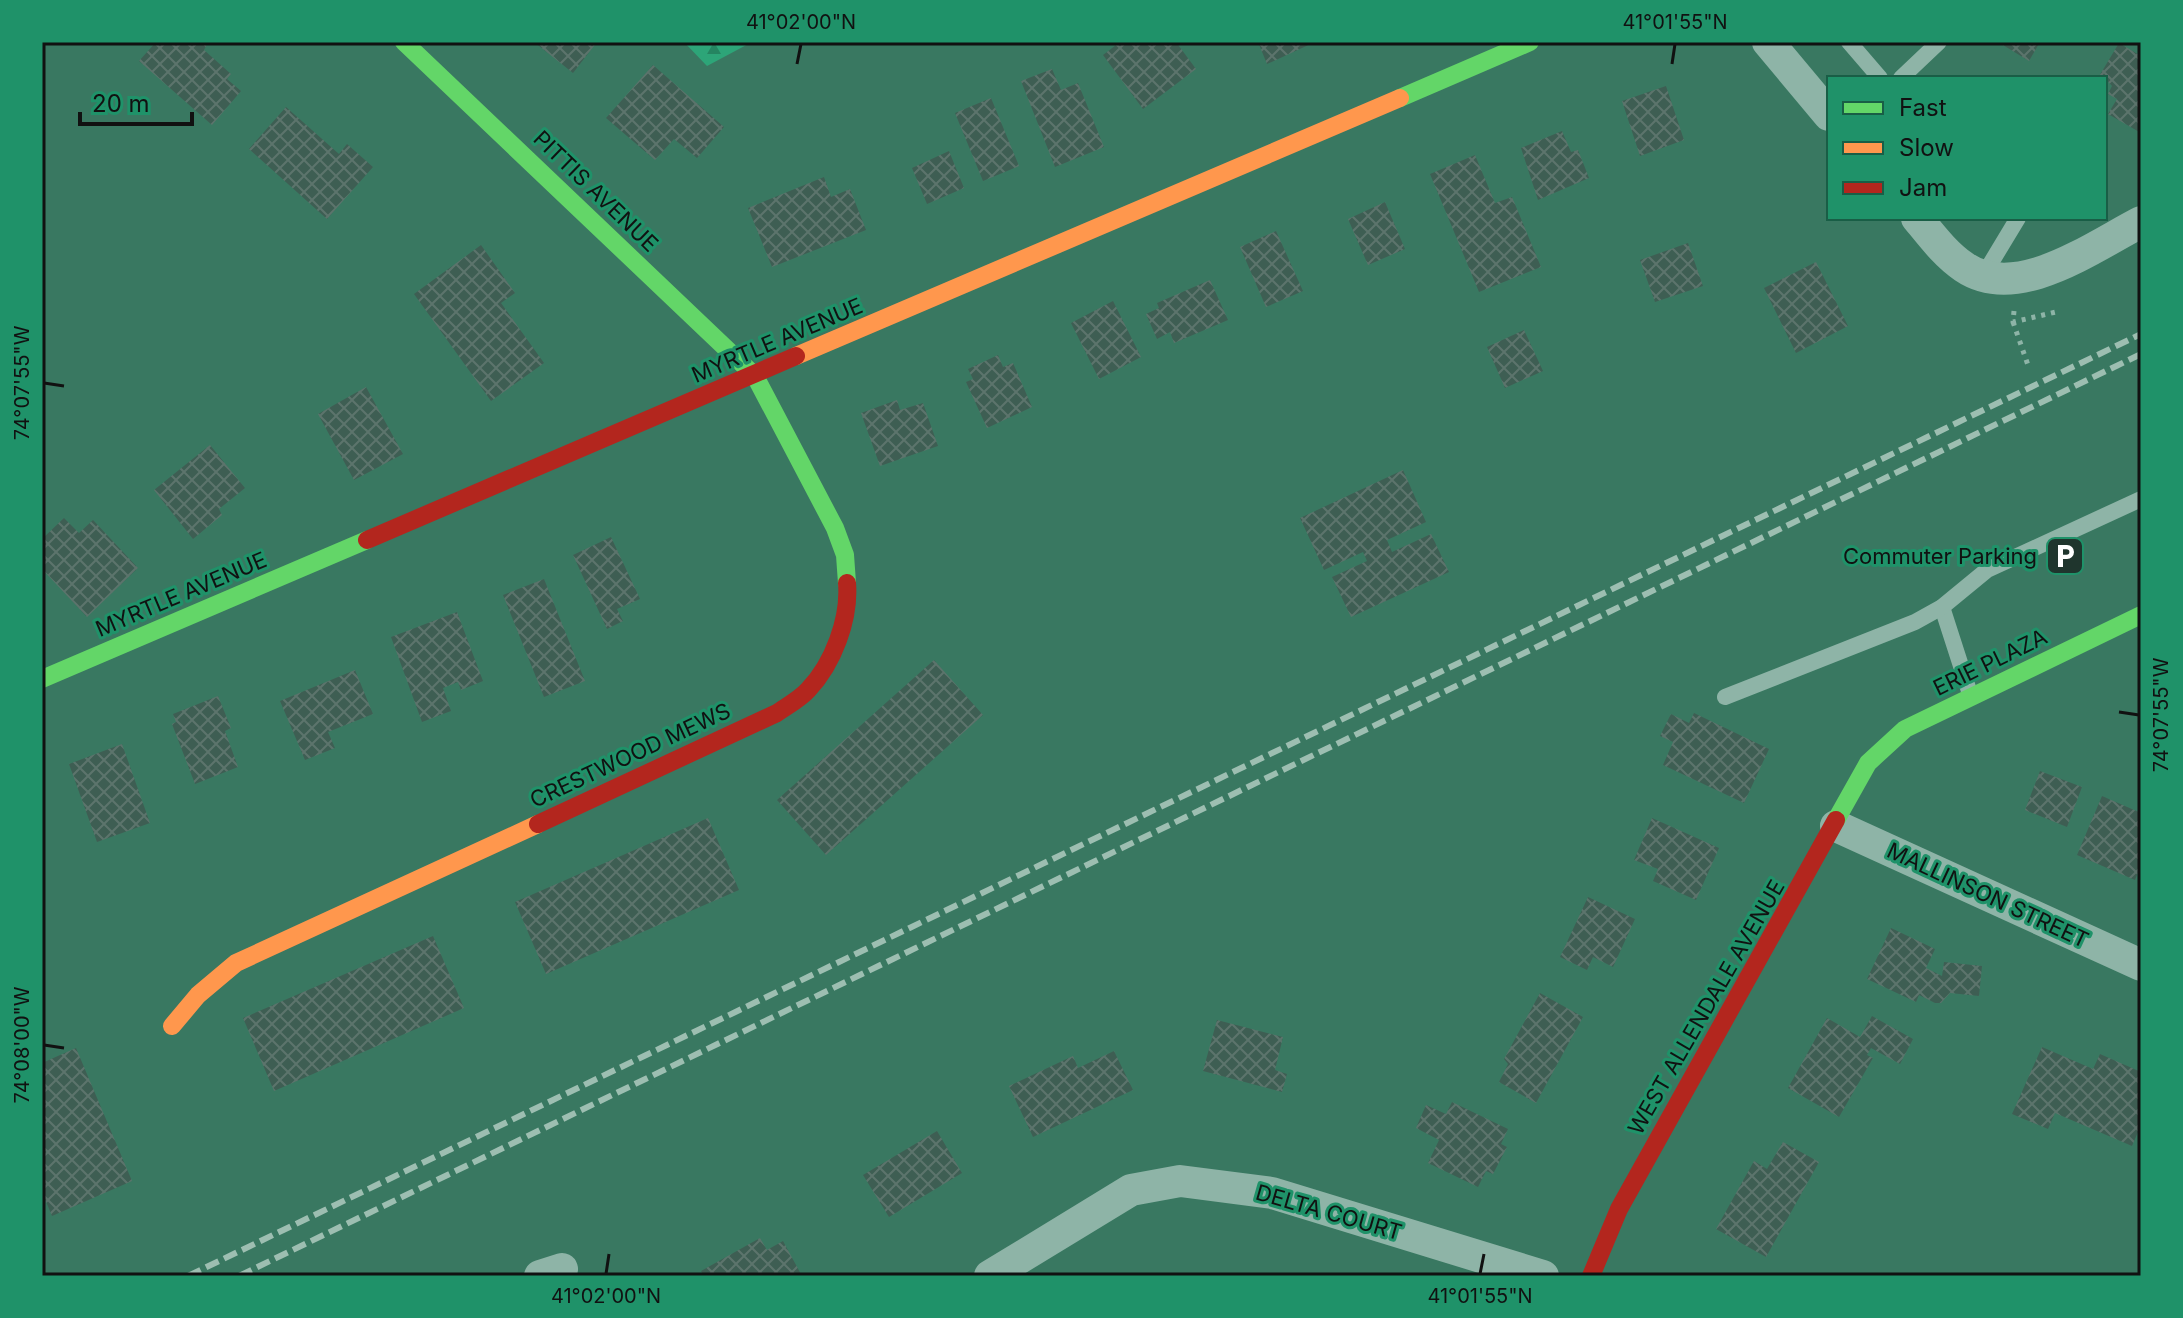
<svg xmlns="http://www.w3.org/2000/svg" width="2183" height="1318" viewBox="0 0 2183 1318" font-family="Inter,sans-serif">
  <style>
    .forest { fill: url(#forest-firs) }
    .building { fill: url(#building-cross-hatch) }
    .lines { fill: none; stroke-linecap: round; stroke-linejoin: round }
    .path { stroke: #8eb4a7; stroke-width: 5; stroke-dasharray: 4 6; stroke-linecap: butt }
    .lane { stroke: #8eb4a7; stroke-width: 16 }
    .street { stroke: #8eb4a7; stroke-width: 32 }
    .fast { stroke: #63d668; stroke-width: 18 }
    .slow { stroke: #ff974d; stroke-width: 18 }
    .jam { stroke: #b3261e; stroke-width: 18 }
    .rail { stroke: #9dbeb1; stroke-width: 6; stroke-dasharray: 14 6; stroke-linecap: butt }
    .ticks { fill: none; stroke: #111; stroke-width: 3 }
    .labels { text-anchor: middle; stroke-width: 6; stroke-linejoin: round; paint-order: stroke }
    .street-label { font-size: 22px; fill: #111; stroke: #1f9269 }
    .poi-label { font-size: 22px; fill: #111; stroke: #1f9269; text-anchor: end }
    .neatline { fill: none; stroke: #111; stroke-width: 3 }
    .ticks-label { font-size: 20px; text-anchor: middle; fill: #111 }
  </style>
  <defs>
    <pattern id="forest-firs" width="22" height="20" patternUnits="userSpaceOnUse" patternTransform="scale(2)"><rect width="22" height="20" fill="#2da578"/><path d="M5 1l3.5 6h-7zM16 11l3.5 6h-7z" fill="#258561"/></pattern>
    <pattern id="building-cross-hatch" width="8" height="8" patternUnits="userSpaceOnUse" patternTransform="scale(2)"><rect width="8" height="8" fill="#3e5e53"/><path d="M0 0l8 8M0 8l8-8" fill="none" stroke="#5c746c"/></pattern>
  </defs>
  <rect width="100%" height="100%" fill="#397861"/>
  <path class="forest" d="M684,42H752L707,66Z"/>
  <g class="building">
    <path d="M156,42H208L204,50L231,74L227,79L241,91L212,125L139,61Z"/>
    <path d="M534,42H597L573,73Z"/>
    <path d="M1120,42H1176L1196,69L1143,109L1103,55Z"/>
    <path d="M1258,42H1315L1267,64Z"/>
    <path d="M1998,42H2040L2029,61Z"/>
    <path d="M2119,43L2141,56V133L2108,114L2117,99L2108,94L2112,86L2105,78H2098Z"/>
    <path d="M653,65L724,127L697,158L674,139L655,160L606,118Z"/>
    <path d="M1052,69L1061,90L1078,83L1104,147L1055,167L1021,81Z"/>
    <path d="M1666,86L1684,140L1640,156L1622,101Z"/>
    <path d="M991,98L1019,166L983,181L955,113Z"/>
    <path d="M286,107L339,154L347,144L373,167L327,219L249,149Z"/>
    <path d="M1562,131L1571,152L1578,150L1589,178L1538,200L1521,148Z"/>
    <path d="M949,151L964,188L927,204L912,168Z"/>
    <path d="M1475,155L1495,203L1512,197L1541,267L1479,292L1430,174Z"/>
    <path d="M824,177L831,197L850,189L866,230L772,267L748,208Z"/>
    <path d="M1385,202L1405,249L1368,265L1348,219Z"/>
    <path d="M1276,231L1303,291L1266,307L1240,247Z"/>
    <path d="M1688,243L1703,286L1655,302L1640,260Z"/>
    <path d="M481,245L515,293L501,303L544,363L491,401L414,294Z"/>
    <path d="M1816,262L1848,326L1796,353L1764,288Z"/>
    <path d="M1210,280L1228,320L1174,343L1170,332L1157,339L1146,314L1159,308L1157,303Z"/>
    <path d="M1113,301L1141,357L1099,379L1071,323Z"/>
    <path d="M1524,330L1543,371L1505,388L1487,347Z"/>
    <path d="M998,355L1003,367L1013,363L1032,407L987,428L966,382L973,379L968,369Z"/>
    <path d="M366,387L403,454L354,480L318,414Z"/>
    <path d="M897,400L900,410L923,403L938,446L880,466L861,413Z"/>
    <path d="M210,445L245,488L219,509L222,515L193,539L154,490Z"/>
    <path d="M1403,470L1426,522L1387,540L1392,552L1431,534L1449,572L1351,617L1332,577L1367,561L1363,552L1324,570L1300,518Z"/>
    <path d="M64,518L79,533L93,520L138,568L87,617L42,569V539Z"/>
    <path d="M611,537L640,599L617,609L623,621L607,629L573,555Z"/>
    <path d="M544,579L585,681L544,697L503,595Z"/>
    <path d="M457,612L483,681L461,690L458,682L443,688L451,711L422,722L391,637Z"/>
    <path d="M934,660L983,715L826,855L777,800Z"/>
    <path d="M355,670L373,714L328,732L335,748L305,760L280,701Z"/>
    <path d="M218,696L231,728L225,731L238,767L195,784L172,724L176,722L173,714Z"/>
    <path d="M1694,713L1769,749L1744,803L1663,765L1673,742L1660,736L1671,714L1689,723Z"/>
    <path d="M122,744L150,823L97,842L69,764Z"/>
    <path d="M2040,771L2082,787L2067,827L2025,810Z"/>
    <path d="M2102,796L2141,813V865L2135,880L2077,855Z"/>
    <path d="M708,818L739,890L546,974L515,902Z"/>
    <path d="M1652,818L1719,848L1696,900L1653,881L1658,869L1634,860Z"/>
    <path d="M1588,897L1635,919L1613,967L1593,957L1587,970L1560,957Z"/>
    <path d="M1891,928L1935,949L1926,968L1942,976L1944,962L1982,966L1979,996L1950,993L1941,1003H1935L1919,995L1916,1002L1867,979Z"/>
    <path d="M433,936L464,1008L274,1091L243,1018Z"/>
    <path d="M1540,993L1583,1017L1536,1103L1499,1082L1508,1064L1504,1059Z"/>
    <path d="M1872,1016L1913,1039L1900,1064L1871,1048L1867,1055L1873,1058L1839,1117L1788,1088L1827,1018L1860,1037Z"/>
    <path d="M1217,1020L1283,1037L1275,1070L1287,1074L1282,1092L1203,1071Z"/>
    <path d="M2042,1047L2093,1069L2100,1054L2141,1072V1125L2132,1146L2055,1113L2048,1129L2012,1114Z"/>
    <path d="M76,1048L132,1181L52,1216L42,1192V1063Z"/>
    <path d="M1114,1051L1133,1090L1033,1137L1009,1086L1073,1056L1078,1068Z"/>
    <path d="M1452,1102L1508,1129L1501,1144L1507,1147L1493,1174L1486,1171L1478,1187L1428,1163L1439,1140L1416,1128L1426,1105L1446,1114Z"/>
    <path d="M937,1131L962,1173L889,1217L863,1175Z"/>
    <path d="M1783,1142L1819,1162L1766,1257L1716,1229L1754,1161L1767,1169Z"/>
    <path d="M760,1238L767,1250L783,1241L802,1276H704L701,1271Z"/>
  </g>
  <g class="lines">
    <g class="path">
      <path d="M2014,311L2013,322L2056,312"/>
      <path d="M2013,322L2029,368"/>
    </g>
    <g class="lane">
      <path d="M1849,42L1880,78"/>
      <path d="M1901,78L1939,42"/>
      <path d="M1983,276L2018,218"/>
      <path d="M1942,607L1971,697"/>
      <path d="M1725,697L1915,622L1942,607L1987,570L2141,499"/>
    </g>
    <g class="street">
      <path d="M1768,42L1829,115"/>
      <path d="M1917,218C1931,235 1945,254 1964,267C2017,303 2092,247 2141,222"/>
      <path d="M1836,826L2141,965"/>
      <path d="M540,1276L562,1269"/>
      <path d="M990,1276L1131,1190L1180,1181L1272,1193L1543,1276"/>
    </g>
    <g class="fast">
      <path d="M404,42L755,376L835,528L845,555L847,583"/>
      <path d="M1400,98L1530,42"/>
      <path d="M42,679L367,540"/>
      <path d="M1836,820L1868,763L1905,729L2141,615"/>
    </g>
    <g class="slow">
      <path d="M796,356L1400,98"/>
      <path d="M172,1026L198,995L236,963L538,824"/>
    </g>
    <g class="jam">
      <path d="M367,540L796,356"/>
      <path d="M538,824L777,713C787,706 800,699 808,690C833,664 850,619 847,583"/>
      <path d="M1591,1276L1619,1209L1836,820"/>
    </g>
    <g class="rail">
      <path d="M188,1276L2141,334"/>
      <path d="M239,1276L2141,354"/>
    </g>
  </g>
  <path class="ticks" d="M797,64L801,44M1672,64L1675,44M44,383L64,386M2119,712L2139,715M44,1045L64,1048M606,1274L609,1254M1480,1274L1484,1254"/>
  <defs>
    <symbol id="parking-square" viewBox="-11 -11 22 22"><rect x="-9" y="-9" width="18" height="18" rx="4" fill="#1f352d" stroke="#1f9269"/><path d="M-3.5-5.5H1a3.5 3.5 0 0 1 0 7H-1V5.5H-3.5ZM-1-3.4V-.6H.8a1.4 1.4 0 0 0 0-2.8Z" fill="#fff"/></symbol>
  </defs>
  <g fill-rule="evenodd">
    <use href="#parking-square" x="2043" y="534" width="44" height="44"/>
  </g>
  <g class="labels">
    <g class="street-label">
      <text transform="translate(596 191) rotate(44)" y="8">PITTIS AVENUE</text>
      <text transform="translate(777 340) rotate(-23)" y="8">MYRTLE AVENUE</text>
      <text transform="translate(181 594) rotate(-23)" y="8">MYRTLE AVENUE</text>
      <text transform="translate(1990 662) rotate(-26)" y="8">ERIE PLAZA</text>
      <text transform="translate(630 755) rotate(-25)" y="8">CRESTWOOD MEWS</text>
      <text transform="translate(1988 895) rotate(25)" y="8">MALLINSON STREET</text>
      <text transform="translate(1706 1007) rotate(-60)" y="8">WEST ALLENDALE AVENUE</text>
      <text transform="translate(1329 1212) rotate(16)" y="8">DELTA COURT</text>
    </g>
    <g class="poi-label">
      <text x="2037" y="564">Commuter Parking</text>
    </g>
  </g>
  <rect width="2183" height="1318" fill="none" stroke="#1f9269" stroke-width="88"/>
  <rect x="1827" y="76" width="280" height="144" fill="#1f9269" stroke="#195e46" stroke-width="2"/>
  <rect x="1843" y="102" width="40" height="12" fill="#63d668" stroke="#195e46" stroke-width="2"/>
  <text x="1899" y="116" font-size="24" fill="#111111">Fast</text>
  <rect x="1843" y="142" width="40" height="12" fill="#ff974d" stroke="#195e46" stroke-width="2"/>
  <text x="1899" y="156" font-size="24" fill="#111111">Slow</text>
  <rect x="1843" y="182" width="40" height="12" fill="#b3261e" stroke="#195e46" stroke-width="2"/>
  <text x="1899" y="196" font-size="24" fill="#111111">Jam</text>
  <path d="M80 112v12h112v-12" fill="none" stroke="#111111" stroke-width="4"/>
  <text x="92" y="112" font-size="24" fill="#111111" stroke="#1f9269" stroke-width="6" paint-order="stroke">20 m</text>
  <rect x="44" y="44" width="2095" height="1230" class="neatline"/>
  <g class="ticks-label">
    <text x="801" y="29">41°02'00"N</text>
    <text x="1675" y="29">41°01'55"N</text>
    <text transform="translate(22 383) rotate(-90)" y="7">74°07'55"W</text>
    <text transform="translate(2161 715) rotate(-90)" y="7">74°07'55"W</text>
    <text transform="translate(22 1045) rotate(-90)" y="7">74°08'00"W</text>
    <text x="606" y="1303">41°02'00"N</text>
    <text x="1480" y="1303">41°01'55"N</text>
  </g>
</svg>
